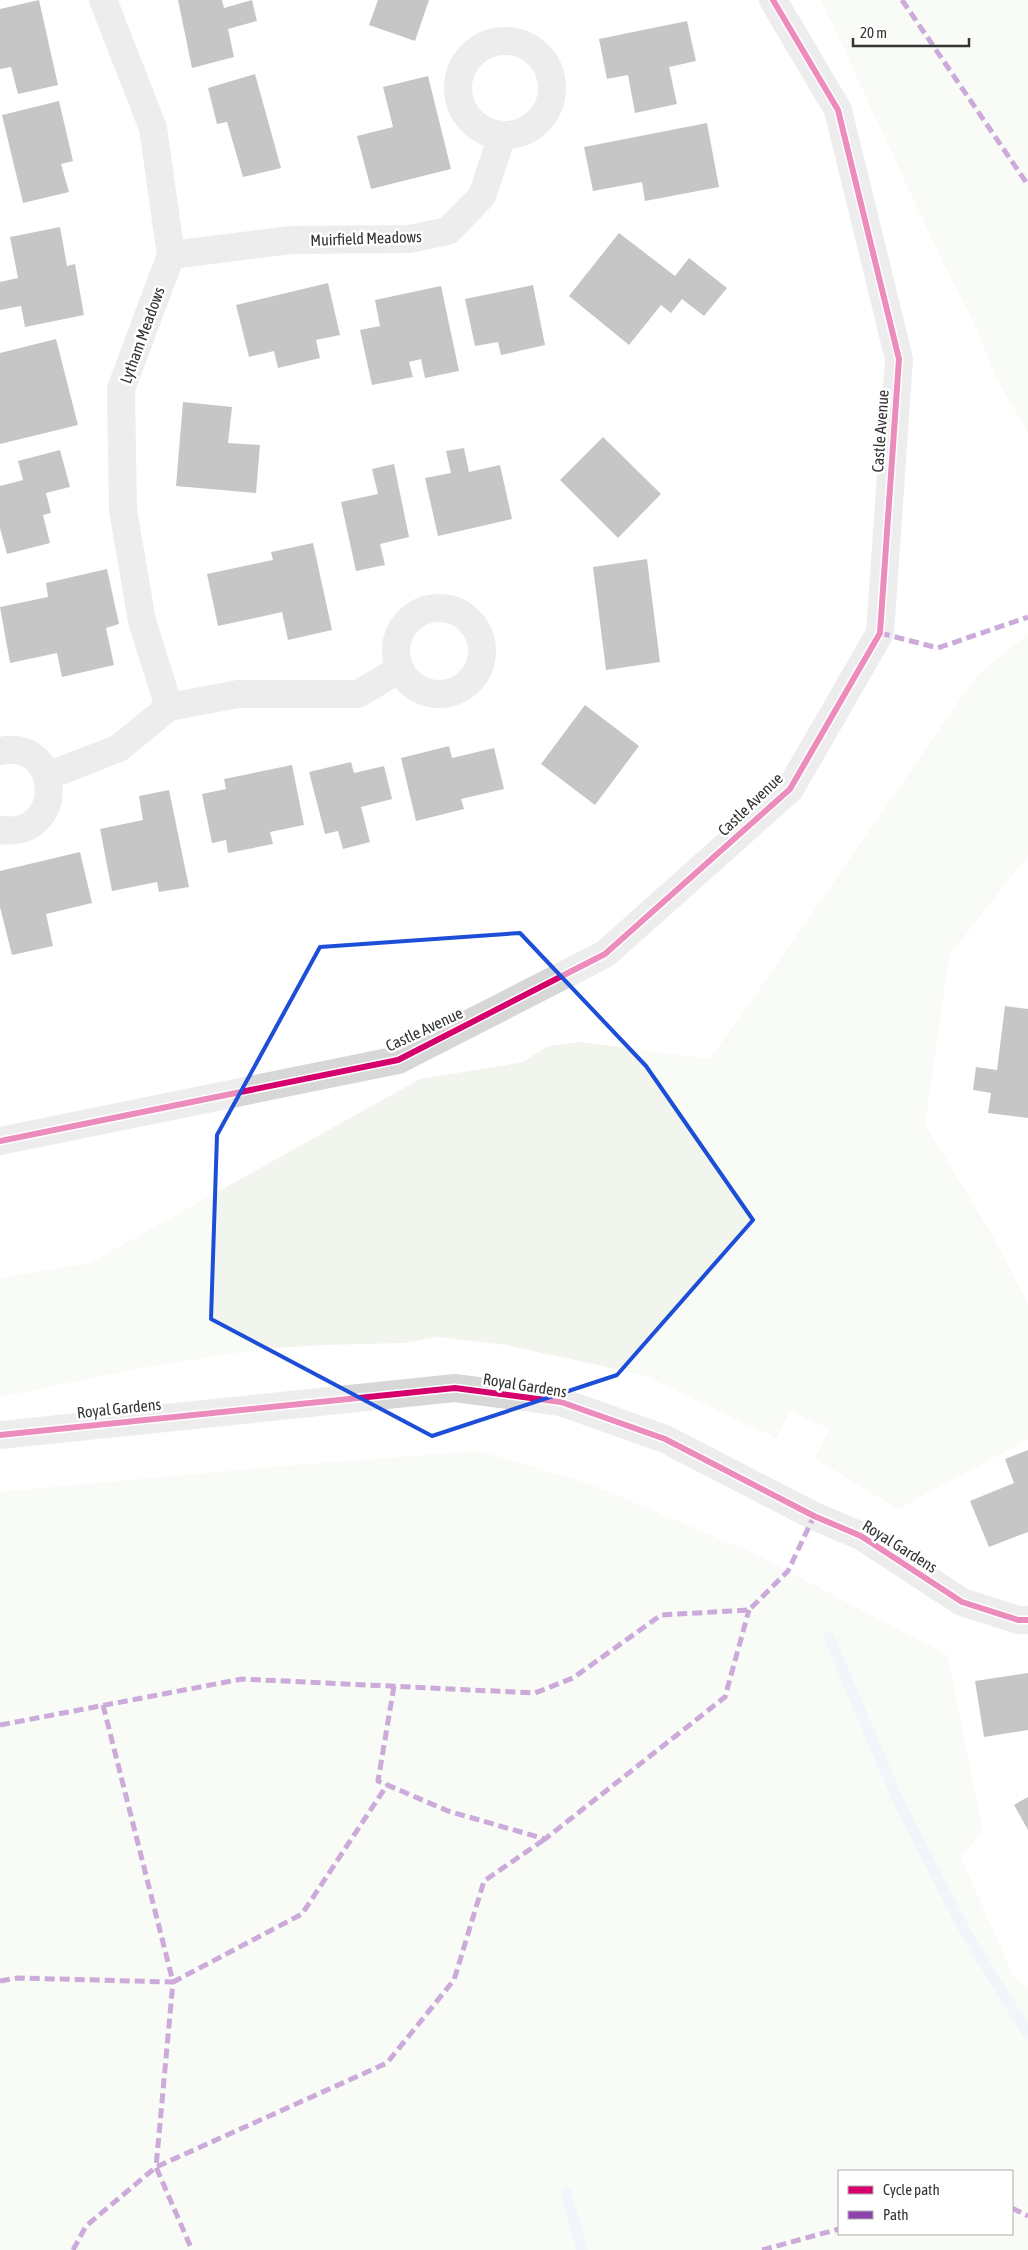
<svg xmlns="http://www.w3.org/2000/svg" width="1028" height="2250" viewBox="0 0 1028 2250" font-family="'Asap Condensed',sans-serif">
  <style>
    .green { fill: #f1f5ed; fill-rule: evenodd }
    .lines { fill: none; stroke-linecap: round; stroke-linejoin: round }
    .stream { stroke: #ddebf3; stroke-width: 11 }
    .building { fill: #818181 }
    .minor { stroke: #d7d7d7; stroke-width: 28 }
    .tertiary { stroke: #d7d7d7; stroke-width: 28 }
    .quiet { stroke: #8e44ad; stroke-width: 5; stroke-dasharray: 10 5; stroke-linecap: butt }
    .cycleway-casing { stroke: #fff; stroke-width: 9 }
    .cycleway { stroke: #d6006c; stroke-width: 6 }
    .marked { fill: none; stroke: #1d4ed8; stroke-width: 4; stroke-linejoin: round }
    .labels { text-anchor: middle; stroke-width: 5; stroke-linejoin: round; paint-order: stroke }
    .street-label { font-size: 16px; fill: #333; stroke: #fff }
  </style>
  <rect width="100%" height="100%" fill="#fff"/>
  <g class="green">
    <path d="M821,0H1028V433L996,378L974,323L944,265Z"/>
    <path d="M1028,634V855L949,956L925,1124L992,1235L1028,1303V1439L898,1509L814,1458L830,1429L790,1411L776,1438L643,1375L506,1345L438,1337L403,1343L325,1345L260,1349L141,1368L0,1397V1278L90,1263L420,1079L523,1062L548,1046L581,1042L709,1059L736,1023L977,675Z"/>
    <path d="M479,1451L590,1484L753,1553L947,1655L983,1831L961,1857L1013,1976L1028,1988V2250H0V1492L284,1466ZM839,2171H1012V2234H839Z"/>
  </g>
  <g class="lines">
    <g class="stream">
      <path d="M829,1637L897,1798L967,1935L1028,2034"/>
      <path d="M566,2193L582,2250"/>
    </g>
  </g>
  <g class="building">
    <path d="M39,0L58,85L18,94L11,67L0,69V9Z"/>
    <path d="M178,0H222L224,8L252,0L257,21L228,29L234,57L192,68Z"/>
    <path d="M378,0H429L415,41L369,25Z"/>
    <path d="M687,21L696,61L669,67L677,104L635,113L628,75L607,79L599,39Z"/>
    <path d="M255,74L281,168L243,177L227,122L217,124L208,88Z"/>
    <path d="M428,76L451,169L371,189L357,136L393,127L383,87Z"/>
    <path d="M59,101L73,161L61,164L69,192L23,203L2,115Z"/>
    <path d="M707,123L719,187L645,201L642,182L593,191L584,147Z"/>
    <path d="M60,227L67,266L75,264L84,315L25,327L21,306L0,310V282L18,278L10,237Z"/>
    <path d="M619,233L675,276L689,258L727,288L704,316L682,299L671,313L661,305L629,345L569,296Z"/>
    <path d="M328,283L340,335L316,340L320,358L278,368L274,351L249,357L236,305Z"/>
    <path d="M533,285L545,345L501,355L498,342L475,346L465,299Z"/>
    <path d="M441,286L459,371L425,378L421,359L409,362L413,377L372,385L360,330L380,326L375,300Z"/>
    <path d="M56,339L78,425L0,444V353Z"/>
    <path d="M183,402L232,407L228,443L260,445L256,493L176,486Z"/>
    <path d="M603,437L661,494L618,538L560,480Z"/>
    <path d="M464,448L469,472L500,465L512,519L438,536L425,478L451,473L446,451Z"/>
    <path d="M60,450L70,487L46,493L51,513L43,515L50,543L7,554L0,528V486L23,480L18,461Z"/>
    <path d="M394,464L409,537L380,544L385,565L356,571L341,502L378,494L372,469Z"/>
    <path d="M313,543L332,630L288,640L282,612L218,626L207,574L273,560L271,552Z"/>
    <path d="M647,559L660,662L606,670L593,567Z"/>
    <path d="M107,569L119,624L106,628L114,665L62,677L57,653L10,663L0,607L48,597L46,583Z"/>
    <path d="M585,705L639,746L595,805L541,764Z"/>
    <path d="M449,746L452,758L494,748L504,789L461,799L464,809L416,821L401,758Z"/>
    <path d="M351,762L354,773L384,766L392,799L361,807L370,842L343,849L338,831L325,834L309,772Z"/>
    <path d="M292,765L304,825L270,832L273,844L228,853L226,840L212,843L202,794L226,789L224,779Z"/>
    <path d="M169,790L189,887L159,892L157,882L112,891L100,829L143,820L139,796Z"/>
    <path d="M80,852L92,903L46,914L53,946L12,955L0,907V871Z"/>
    <path d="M1005,1006L1028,1009V1118L988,1113L991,1093L973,1090L976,1067L997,1070Z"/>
    <path d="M1028,1450V1532L989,1547L970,1501L1014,1483L1005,1459Z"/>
    <path d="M1028,1673V1730L984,1737L975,1681Z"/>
    <path d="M1028,1797V1830L1014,1805Z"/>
  </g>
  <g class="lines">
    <g class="minor">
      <path d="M103,0L153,128L171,255L121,389L123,510L142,621L169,707"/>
      <circle cx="505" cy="88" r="47"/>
      <path d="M171,255L291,240L409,239L448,231L482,196L502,136"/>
      <circle cx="439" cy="651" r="43"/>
      <path d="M0,751C63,738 67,839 0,830"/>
      <path d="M48,776L119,748L169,707L238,694H358L400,669"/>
      <path d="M0,1435L455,1388L561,1402L665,1439L814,1516L861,1536L962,1602L1018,1620H1028"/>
    </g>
    <path class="tertiary" d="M0,1141L398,1060L605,954L790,789L880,633L899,359L838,110L773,0"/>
    <g class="quiet">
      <path d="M902,0L1028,185"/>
      <path d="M880,633L938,648L1028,617"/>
      <path d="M394,1686L378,1781L448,1811L545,1839L725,1697L749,1610"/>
      <path d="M103,1705L173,1982L302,1914L387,1785"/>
      <path d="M0,1725L242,1679L535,1693L573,1678L661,1615L749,1610L788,1571L814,1516"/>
      <path d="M0,1981L17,1978L173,1982L156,2167L192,2250"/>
      <path d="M1012,2208L1028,2216"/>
      <path d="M73,2250L86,2226L156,2167L387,2063L454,1980L484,1881L545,1839"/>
      <path d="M762,2250L839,2229"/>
    </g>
    <defs>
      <g id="cycleway">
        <path d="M0,1141L398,1060L605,954L790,789L880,633L899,359L838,110L773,0"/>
        <path d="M0,1435L455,1388L561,1402L665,1439L814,1516L861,1536L962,1602L1018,1620H1028"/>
      </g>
    </defs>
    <use href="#cycleway" class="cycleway-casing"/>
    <use href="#cycleway" class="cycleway"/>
  </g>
  <path d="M0 0H1028V2250H0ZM520,933L646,1066L753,1220L617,1375L432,1436L211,1319L217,1135L320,947Z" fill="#fff" fill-opacity=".55" fill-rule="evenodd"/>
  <path class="marked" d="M520,933L646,1066L753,1220L617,1375L432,1436L211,1319L217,1135L320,947Z"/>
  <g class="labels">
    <g class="street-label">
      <text transform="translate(366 238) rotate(-2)" y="6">Muirfield Meadows</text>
      <text transform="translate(142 335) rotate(-70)" y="6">Lytham Meadows</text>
      <text transform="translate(880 431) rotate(-86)" y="6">Castle Avenue</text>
      <text transform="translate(750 804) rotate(-44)" y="6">Castle Avenue</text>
      <text transform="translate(424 1029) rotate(-25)" y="6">Castle Avenue</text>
      <text transform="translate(525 1385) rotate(9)" y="6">Royal Gardens</text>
      <text transform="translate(119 1408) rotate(-6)" y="6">Royal Gardens</text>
      <text transform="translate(900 1546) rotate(32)" y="6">Royal Gardens</text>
    </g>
  </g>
  <rect x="838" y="2170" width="175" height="65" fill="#ffffff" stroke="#adadad"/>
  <rect x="848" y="2186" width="25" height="8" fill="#d6006c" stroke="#adadad"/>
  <text x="883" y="2195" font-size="15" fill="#333333">Cycle path</text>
  <rect x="848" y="2211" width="25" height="8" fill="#8e44ad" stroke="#adadad"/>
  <text x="883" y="2220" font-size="15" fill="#333333">Path</text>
  <path d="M853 38v8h116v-8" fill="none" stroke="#333333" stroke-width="2.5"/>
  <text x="860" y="38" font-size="15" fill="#333333" stroke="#ffffff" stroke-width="4" paint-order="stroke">20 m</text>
</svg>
